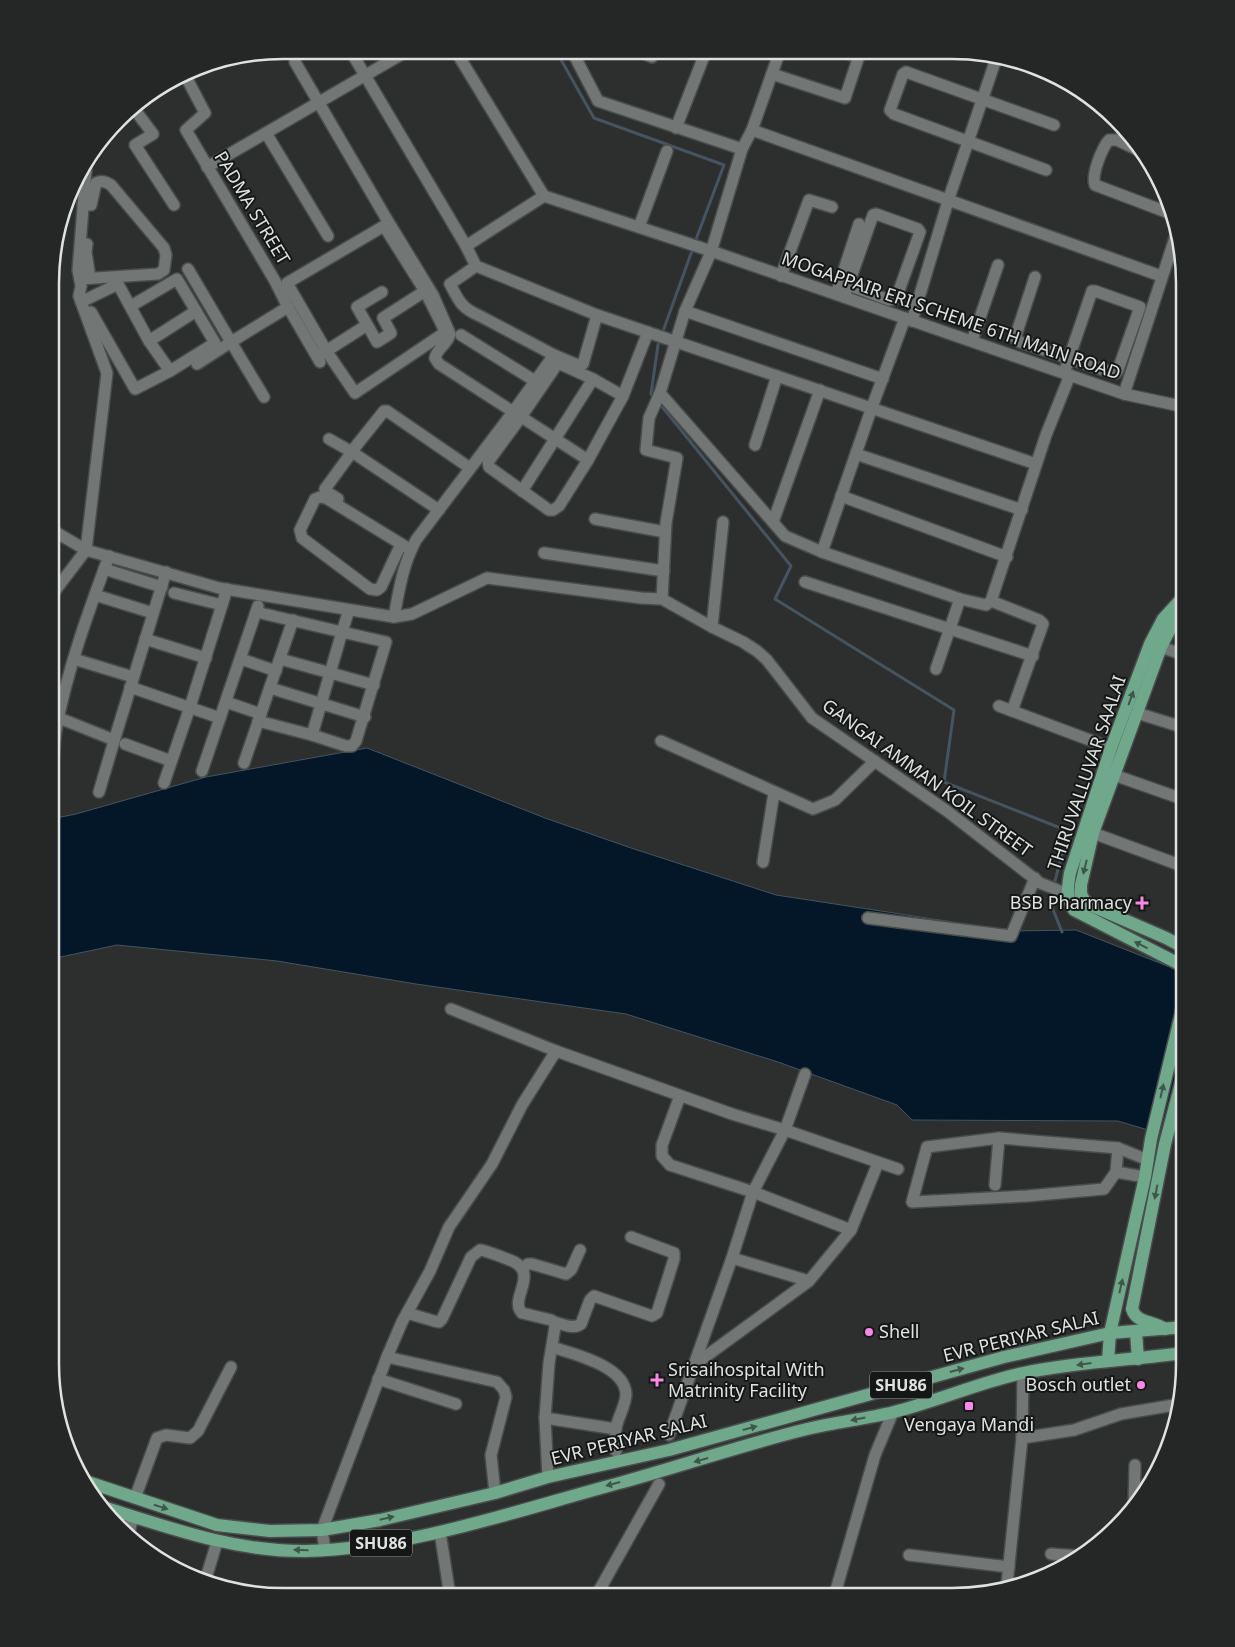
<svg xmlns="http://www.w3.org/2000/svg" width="1235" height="1647" viewBox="0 0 1235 1647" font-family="'Noto Sans',sans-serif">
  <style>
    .water { fill: #031728; stroke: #455460 }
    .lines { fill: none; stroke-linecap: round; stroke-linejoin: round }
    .stream { stroke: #455460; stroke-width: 3 }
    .minor-casing { stroke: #494c4c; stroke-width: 14 }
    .major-casing { stroke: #494c4c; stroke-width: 15 }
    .minor { stroke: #727675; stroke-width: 11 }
    .major { stroke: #6fa88a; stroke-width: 12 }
    .oneway { fill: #3d584a }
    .poi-dot { fill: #fb87e6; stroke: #151716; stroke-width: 2 }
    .labels { text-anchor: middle; stroke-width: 4; stroke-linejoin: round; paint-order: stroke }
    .shield { fill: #151716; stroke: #a3a5a5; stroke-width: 1 }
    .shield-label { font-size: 16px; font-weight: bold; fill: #e0e2e2 }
    .street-label { font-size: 18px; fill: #e0e2e2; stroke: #151716 }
    .poi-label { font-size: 18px; fill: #e0e2e2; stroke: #151716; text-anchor: end }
    .rim { fill: none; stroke: #e0e2e2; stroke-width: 2.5 }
  </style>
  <rect width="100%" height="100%" fill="#2c2f2e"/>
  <path class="water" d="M367,748L545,818L631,848L776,895L1012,931L1076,930L1185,973V1141L1118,1121L912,1120L897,1105L778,1062L626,1014L416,984L277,961L117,945L51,959V819L76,814L206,777Z"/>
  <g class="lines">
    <g class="stream">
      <path d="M556,51L594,118L724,165L695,242"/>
      <path d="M662,334L693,248"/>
      <path d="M655,399L651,394L658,345L660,339"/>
      <path d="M659,403L791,566L775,599L954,710L944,782L1068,831L1054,885"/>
      <path d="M1053,891L1050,902L1062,932"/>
    </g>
    <defs>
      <g id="minor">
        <path d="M350,50L466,246L476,266L597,315L1036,464"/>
        <path d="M455,50L544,196L708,250L1124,394L1185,407"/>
        <path d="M572,51L598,101L742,149"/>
        <path d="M637,51L652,57"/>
        <path d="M780,51L752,130L742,149L711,252L685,311L660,393L785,536L822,552L960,599L986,605L991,601L1046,435L1070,375"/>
        <path d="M295,62L386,218L433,295L450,334C448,344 437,348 435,358L439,364L588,460"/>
        <path d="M1029,64L1045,70"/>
        <path d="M772,74L845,98L858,59L856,56L844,52"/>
        <path d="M185,75L205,113L186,130L275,281L288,307L320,362"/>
        <path d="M132,106L153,134L135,145L174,205"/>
        <path d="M676,128L706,51"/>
        <path d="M752,130L1161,276"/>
        <path d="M266,133L328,236"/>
        <path d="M1136,149L1117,140H1109C1102,148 1091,175 1095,185L1169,213"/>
        <path d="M207,167L409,50"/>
        <path d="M1046,170L894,114L890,110L903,74L906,72L1054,125"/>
        <path d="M384,226L425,291L444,329V333L355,393L327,352L287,283Z"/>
        <path d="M639,227L667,151"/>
        <path d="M87,244L86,252L90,278"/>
        <path d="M466,246L544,196"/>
        <path d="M476,266L450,284C459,301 461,308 480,316L554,355"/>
        <path d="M188,269L231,342L288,307"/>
        <path d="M781,276L809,200L832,207"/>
        <path d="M1035,277L1015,338L1020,342L1113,373H1116L1118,370L1140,307L1095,291H1092L1064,373"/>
        <path d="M80,279L158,274L164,270L166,255L164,248L111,185C106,182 102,180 96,183L91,205L83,204"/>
        <path d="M382,292L357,307L377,342L391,333L383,318L425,291"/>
        <path d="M836,294L859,224"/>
        <path d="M844,297L873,215L876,214L918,229L920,232L896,299L889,300L848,285"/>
        <path d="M81,302L118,284L149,341L170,371L135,389L91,312"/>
        <path d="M131,306L177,279L215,343L170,371"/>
        <path d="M685,311L883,379"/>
        <path d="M912,321L948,201L997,56"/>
        <path d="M461,335L535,381"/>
        <path d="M149,341L196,311"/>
        <path d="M972,341L998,265"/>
        <path d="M320,355L367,325"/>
        <path d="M558,363L593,379L623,396L588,460L559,506L553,510H549L489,467L488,462L521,417Z"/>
        <path d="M197,364L231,342L264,397"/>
        <path d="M660,393L649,418L646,450L677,458L666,523L662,599"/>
        <path d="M1124,394L1175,238"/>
        <path d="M623,396L648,332"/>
        <path d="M329,439L352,452L325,489L327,492L338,499"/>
        <path d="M755,445L777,376"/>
        <path d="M856,454L1022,510"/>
        <path d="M522,491L593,379"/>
        <path d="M841,496L1007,557"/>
        <path d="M439,510L352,452V451L384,411H387L470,468"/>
        <path d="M595,519L665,532"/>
        <path d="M773,522L820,390"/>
        <path d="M52,530L86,550L219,588L394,617L412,614L487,578L641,598L662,599L712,627L743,642L757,651L767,660L812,718L947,811L1040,883L1068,894H1076"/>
        <path d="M401,544L381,587L377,590L370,589L302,538L300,530L315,499L320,497L326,498L411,550"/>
        <path d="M822,552L872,407L905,318"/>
        <path d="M544,553L664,571"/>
        <path d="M104,569L162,587"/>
        <path d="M805,582L1033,656"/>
        <path d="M174,593L222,605"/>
        <path d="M95,595L153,613"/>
        <path d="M51,596L86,550L107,373L79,296L81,286L78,270L86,171L84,163"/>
        <path d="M991,601L1039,620L1043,624L1012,711"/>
        <path d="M256,612L342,632L312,735L346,746H352L356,741L386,642L342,632L349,610"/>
        <path d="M394,617C399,590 403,564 416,540L513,412L554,355L578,365L583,364L597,315"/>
        <path d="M712,627L723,522"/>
        <path d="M145,639L206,658"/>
        <path d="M1154,645L1185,655"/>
        <path d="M74,659L133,677"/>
        <path d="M241,659L276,671"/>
        <path d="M280,659L374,685"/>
        <path d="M936,669L960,599"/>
        <path d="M130,687L220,718"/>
        <path d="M270,688L365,717"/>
        <path d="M226,702L261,714"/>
        <path d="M999,706L1111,748"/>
        <path d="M1137,713L1185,728"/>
        <path d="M59,718L114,740"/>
        <path d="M258,721L312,735"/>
        <path d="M661,741L813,809L835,800L875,761"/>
        <path d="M125,744L171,761"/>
        <path d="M244,763L293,620"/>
        <path d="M202,771L258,606"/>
        <path d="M1114,775L1185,800"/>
        <path d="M51,776C53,761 54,745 56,730C67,670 88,613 109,556"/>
        <path d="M164,783L190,707L227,589"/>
        <path d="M99,792L114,741L166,572"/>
        <path d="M1093,833L1185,867"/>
        <path d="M763,862L774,793"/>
        <path d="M868,918L1011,936L1035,878"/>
        <path d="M451,1009L556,1051L732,1114L785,1130L898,1169"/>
        <path d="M680,1096L662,1145V1156L670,1165L753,1192L851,1230"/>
        <path d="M1116,1172L1118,1148"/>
        <path d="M1145,1177L1116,1172L1104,1189L1027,1196L912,1202L927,1147L999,1138L1118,1148L1148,1160"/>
        <path d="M995,1185L999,1138"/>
        <path d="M732,1258L809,1281"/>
        <path d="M522,1269L528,1264H532L566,1274L571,1270L580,1250"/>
        <path d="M407,1313L434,1321L439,1322L442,1319L471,1257L480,1250C487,1251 494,1254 502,1257C506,1259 512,1260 516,1263C537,1276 509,1300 522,1313L551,1320L554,1322L555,1327L549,1363L545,1418L548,1477"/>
        <path d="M554,1322C563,1324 573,1330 581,1324L590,1300L594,1296L652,1316L657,1313L674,1259V1253L631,1237"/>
        <path d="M552,1347C574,1354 625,1366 626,1394C626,1405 618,1417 616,1428C615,1435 616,1444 616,1451"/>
        <path d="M387,1357L497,1382L504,1390L506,1397L491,1455L495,1493"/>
        <path d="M694,1365L809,1281L851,1230L878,1163"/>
        <path d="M378,1379L456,1404"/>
        <path d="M545,1418L616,1429"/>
        <path d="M669,1435L732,1258L753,1192L785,1130L805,1074"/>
        <path d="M1022,1438L1074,1430L1121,1414L1180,1404"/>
        <path d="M135,1498L157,1438L166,1435L190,1438L198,1431L231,1367"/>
        <path d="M1134,1507L1135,1465"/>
        <path d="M440,1532L450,1596"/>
        <path d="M128,1536L133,1517"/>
        <path d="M325,1550L322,1530L387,1357L402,1322L430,1271L449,1227L492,1164L522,1105L556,1051"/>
        <path d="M1051,1554L1081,1556"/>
        <path d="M909,1555L1009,1567"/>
        <path d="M206,1578L217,1542"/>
        <path d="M1007,1584L1022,1438L1023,1373"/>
        <path d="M596,1596L659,1484"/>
        <path d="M834,1597L875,1455L893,1412"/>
      </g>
      <g id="major">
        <path d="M1185,948L1166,938L1090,905L1084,900L1081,894V885L1093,833L1161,647L1172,625L1185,611"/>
        <path d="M1185,967L1074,910C1065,899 1068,886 1070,873L1111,748L1150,644L1163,619L1185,595"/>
        <path d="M1165,1329C1152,1320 1137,1324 1132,1309L1165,1144L1185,1068"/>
        <path d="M1136,1332L1138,1359"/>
        <path d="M1108,1361L1110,1333L1145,1177L1151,1139L1185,998"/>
        <path d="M82,1480L217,1525L270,1531L322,1530L380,1520L495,1493L548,1477L669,1450L1004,1357L1110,1333L1185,1327"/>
        <path d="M100,1506C167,1527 235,1552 306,1551C413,1548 521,1509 623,1482C684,1465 745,1444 807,1429C836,1422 866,1419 894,1412C938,1401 980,1382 1023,1373C1076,1362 1131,1360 1184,1353"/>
      </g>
    </defs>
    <use href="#minor" class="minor-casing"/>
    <use href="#major" class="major-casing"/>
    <use href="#minor" class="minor"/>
    <use href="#major" class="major"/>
  </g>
  <defs><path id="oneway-solid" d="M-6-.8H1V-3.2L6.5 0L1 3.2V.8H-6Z" transform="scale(1.25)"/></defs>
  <g class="oneway">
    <use href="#oneway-solid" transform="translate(1131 698) rotate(-70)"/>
    <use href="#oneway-solid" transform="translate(1085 867) rotate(104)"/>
    <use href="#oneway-solid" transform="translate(1141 945) rotate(-153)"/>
    <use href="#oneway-solid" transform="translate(1162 1091) rotate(-77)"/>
    <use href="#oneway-solid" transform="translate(1156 1192) rotate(101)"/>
    <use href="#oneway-solid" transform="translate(1121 1286) rotate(-77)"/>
    <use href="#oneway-solid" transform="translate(1084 1364) rotate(172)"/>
    <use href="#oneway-solid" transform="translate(957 1370) rotate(-15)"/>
    <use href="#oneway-solid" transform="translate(858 1419) rotate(169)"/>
    <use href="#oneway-solid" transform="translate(750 1428) rotate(-15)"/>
    <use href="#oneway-solid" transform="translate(701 1460) rotate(164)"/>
    <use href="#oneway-solid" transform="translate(613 1484) rotate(165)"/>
    <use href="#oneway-solid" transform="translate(161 1507) rotate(18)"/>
    <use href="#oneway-solid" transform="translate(387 1518) rotate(-13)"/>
    <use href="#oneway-solid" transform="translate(301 1550) rotate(-179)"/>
  </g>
  <g class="poi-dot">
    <path d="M1139.5 895.5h5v5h5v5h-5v5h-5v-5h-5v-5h5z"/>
    <circle cx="869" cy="1332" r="5"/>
    <path d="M654.5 1372.5h5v5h5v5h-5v5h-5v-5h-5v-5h5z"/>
    <circle cx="1141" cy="1385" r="5"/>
    <rect x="964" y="1401" width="10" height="10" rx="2.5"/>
  </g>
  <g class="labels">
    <g class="shield">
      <rect x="870" y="1371.5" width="62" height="27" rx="4"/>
      <rect x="350" y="1529.5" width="62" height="27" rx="4"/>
    </g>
    <g class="shield-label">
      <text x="901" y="1391">SHU86</text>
      <text x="381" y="1549">SHU86</text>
    </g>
    <g class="street-label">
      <text transform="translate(252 208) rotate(59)" y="6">PADMA STREET</text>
      <text transform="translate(951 316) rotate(19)" y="6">MOGAPPAIR ERI SCHEME 6TH MAIN ROAD</text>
      <text transform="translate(1087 773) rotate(-71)" y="6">THIRUVALLUVAR SAALAI</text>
      <text transform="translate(927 778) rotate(36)" y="6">GANGAI AMMAN KOIL STREET</text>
      <text transform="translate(1021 1337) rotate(-14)" y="6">EVR PERIYAR SALAI</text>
      <text transform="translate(629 1440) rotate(-14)" y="6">EVR PERIYAR SALAI</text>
    </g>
    <g class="poi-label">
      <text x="1132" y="909">BSB Pharmacy</text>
      <text x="879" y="1338" text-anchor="start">Shell</text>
      <text x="668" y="1376" text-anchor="start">Srisaihospital With<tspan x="668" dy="21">Matrinity Facility</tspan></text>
      <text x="1131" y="1391">Bosch outlet</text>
      <text x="969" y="1431" text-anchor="middle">Vengaya Mandi</text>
    </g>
  </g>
  <path d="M0 0H1235V1647H0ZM283 59H952A224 224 0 0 1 1176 283V1364A224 224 0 0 1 952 1588H283A224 224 0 0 1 59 1364V283A224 224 0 0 1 283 59Z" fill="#252726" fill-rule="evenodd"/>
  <path class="rim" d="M283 59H952A224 224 0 0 1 1176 283V1364A224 224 0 0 1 952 1588H283A224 224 0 0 1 59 1364V283A224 224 0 0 1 283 59Z"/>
</svg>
